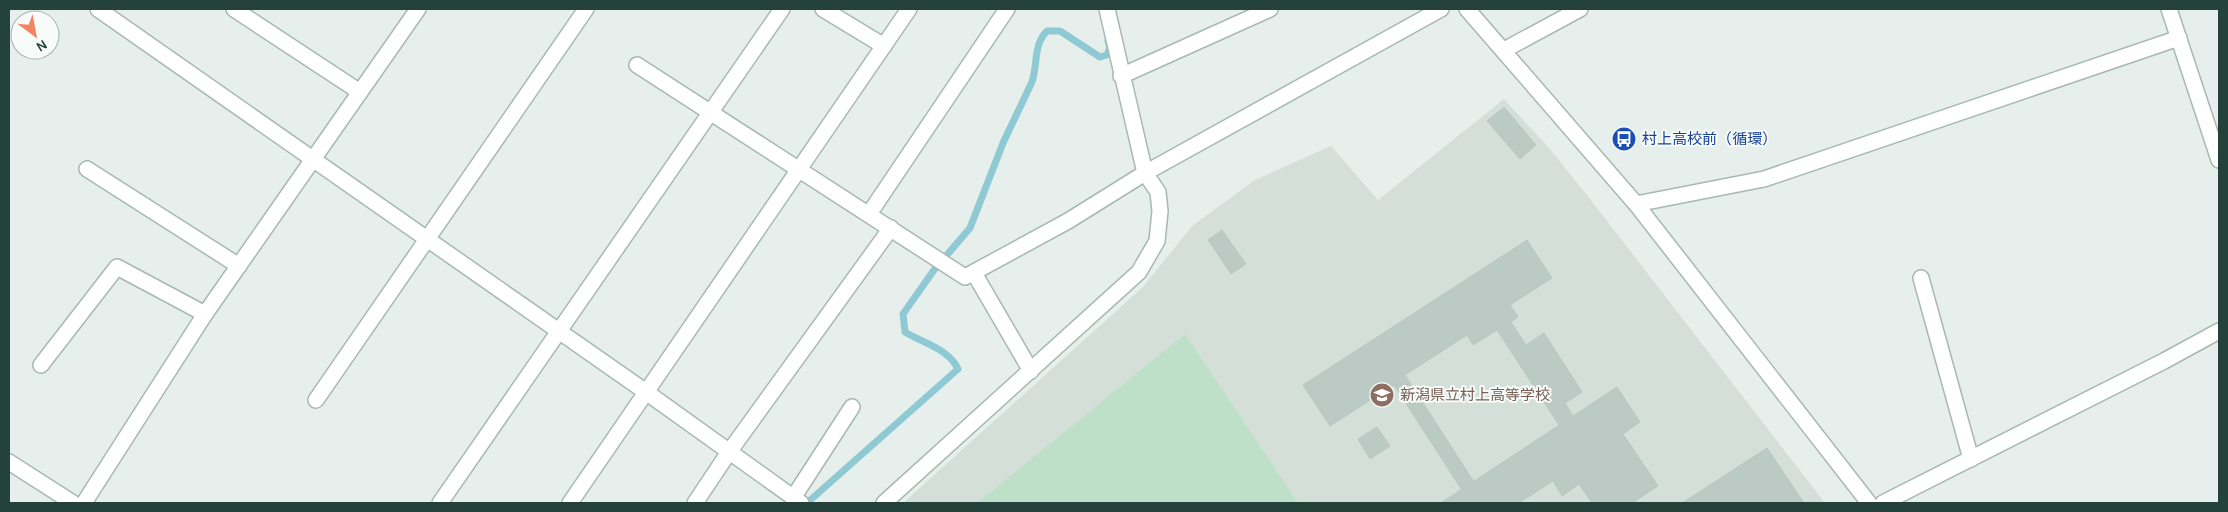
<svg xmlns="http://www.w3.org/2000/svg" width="2228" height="512" viewBox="0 0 2228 512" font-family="Karla,'Noto Sans JP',sans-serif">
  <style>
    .built { fill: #d4dfda }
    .green { fill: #bfe0c8 }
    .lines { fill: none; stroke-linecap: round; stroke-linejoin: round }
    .stream { stroke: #8ec9d4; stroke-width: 7 }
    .building { fill: #bbcac4; stroke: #b8c9c2 }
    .minor-casing { stroke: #a8b8b2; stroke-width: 18 }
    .minor { stroke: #fff; stroke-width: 15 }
    .labels { text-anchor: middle; stroke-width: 4; stroke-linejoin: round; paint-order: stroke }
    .transit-label { font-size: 15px; fill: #164399; stroke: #f7fbf9; text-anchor: start }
    .education-label { font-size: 15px; fill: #785e54; stroke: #f7fbf9; text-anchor: start }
  </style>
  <rect width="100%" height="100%" fill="#e6efeb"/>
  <path class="built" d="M1504,99L1549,148L1590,199L1825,503H903L1143,287L1192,226L1255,180L1331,146L1378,200Z"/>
  <path class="green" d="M1185,334L1298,503H977Z"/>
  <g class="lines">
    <path class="stream" d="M807,503L958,369C949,349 923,343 905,332L903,314L934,270L970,228L1003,143L1032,82C1038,64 1033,45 1047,31H1060L1100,57L1107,55L1110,48L1108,41"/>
  </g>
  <g class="building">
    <path d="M1504,107L1536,145L1520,159L1487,121Z"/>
    <path d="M1222,230L1246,264L1231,274L1208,240Z"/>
    <path d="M1527,240L1552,278L1510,305L1518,317L1511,322L1526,345L1544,333L1582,392L1565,403L1573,416L1559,425L1497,330L1473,345L1467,335L1405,375L1474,482L1462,490L1394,385L1330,426L1303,385Z"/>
    <path d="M1617,387L1640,422L1623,434L1658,486L1632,503H1592L1579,484L1562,496L1553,481L1519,503H1441Z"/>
    <path d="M1377,427L1390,446L1370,459L1358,439Z"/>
    <path d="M1767,448L1804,503H1682Z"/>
  </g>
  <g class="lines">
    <defs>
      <g id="minor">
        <path d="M98,9L646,392L801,503"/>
        <path d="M234,9L360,92"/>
        <path d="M823,9L884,46"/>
        <path d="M1467,9L1636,204L1869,503"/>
        <path d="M2169,9L2219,160"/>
        <path d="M1504,50L1580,9"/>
        <path d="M637,65L965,277L1068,221L1145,173L1441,9"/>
        <path d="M1121,76L1270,9"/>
        <path d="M87,169L239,266"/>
        <path d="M1636,204L1764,179L2179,38"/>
        <path d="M869,214L1007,9"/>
        <path d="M974,273L1031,371"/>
        <path d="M1921,278L1971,459"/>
        <path d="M41,365L117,267L205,314"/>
        <path d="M316,400L586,9"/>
        <path d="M9,462L73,503"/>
        <path d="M793,498L852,407"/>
        <path d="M84,503L205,314L418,9"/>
        <path d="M440,503L782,9"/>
        <path d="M570,503L909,9"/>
        <path d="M695,503L729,452L891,228"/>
        <path d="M884,503L1139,272L1157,241L1160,211L1158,192L1145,173L1107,9"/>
        <path d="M1883,503L2164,361L2219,331"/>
      </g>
    </defs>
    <use href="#minor" class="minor-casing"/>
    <use href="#minor" class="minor"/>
  </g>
  <defs>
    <symbol id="bus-disc" viewBox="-11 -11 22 22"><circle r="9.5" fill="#1a4fb4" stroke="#f7fbf9"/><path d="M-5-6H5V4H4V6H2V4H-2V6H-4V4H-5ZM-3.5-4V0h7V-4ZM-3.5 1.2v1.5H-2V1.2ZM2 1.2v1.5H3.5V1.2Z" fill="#fff"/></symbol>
    <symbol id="school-disc" viewBox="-11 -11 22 22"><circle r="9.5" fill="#8d6e63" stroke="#f7fbf9"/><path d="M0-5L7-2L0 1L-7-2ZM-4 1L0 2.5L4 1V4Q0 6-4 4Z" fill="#fff"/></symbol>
  </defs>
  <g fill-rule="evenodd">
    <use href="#bus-disc" x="1610" y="125" width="28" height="28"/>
    <use href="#school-disc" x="1368" y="381" width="28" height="28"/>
  </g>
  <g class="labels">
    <g class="transit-label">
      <text x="1642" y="144">村上高校前（循環）</text>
    </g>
    <g class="education-label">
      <text x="1400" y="400">新潟県立村上高等学校</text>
    </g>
  </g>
  <rect width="2228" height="512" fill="none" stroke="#24423a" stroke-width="20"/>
  <g transform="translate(35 35) rotate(148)"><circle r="24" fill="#f7fbf9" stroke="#a3b1ad"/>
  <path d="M0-4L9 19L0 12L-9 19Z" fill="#f4845f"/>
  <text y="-8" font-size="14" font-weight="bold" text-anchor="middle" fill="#24423a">N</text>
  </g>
</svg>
